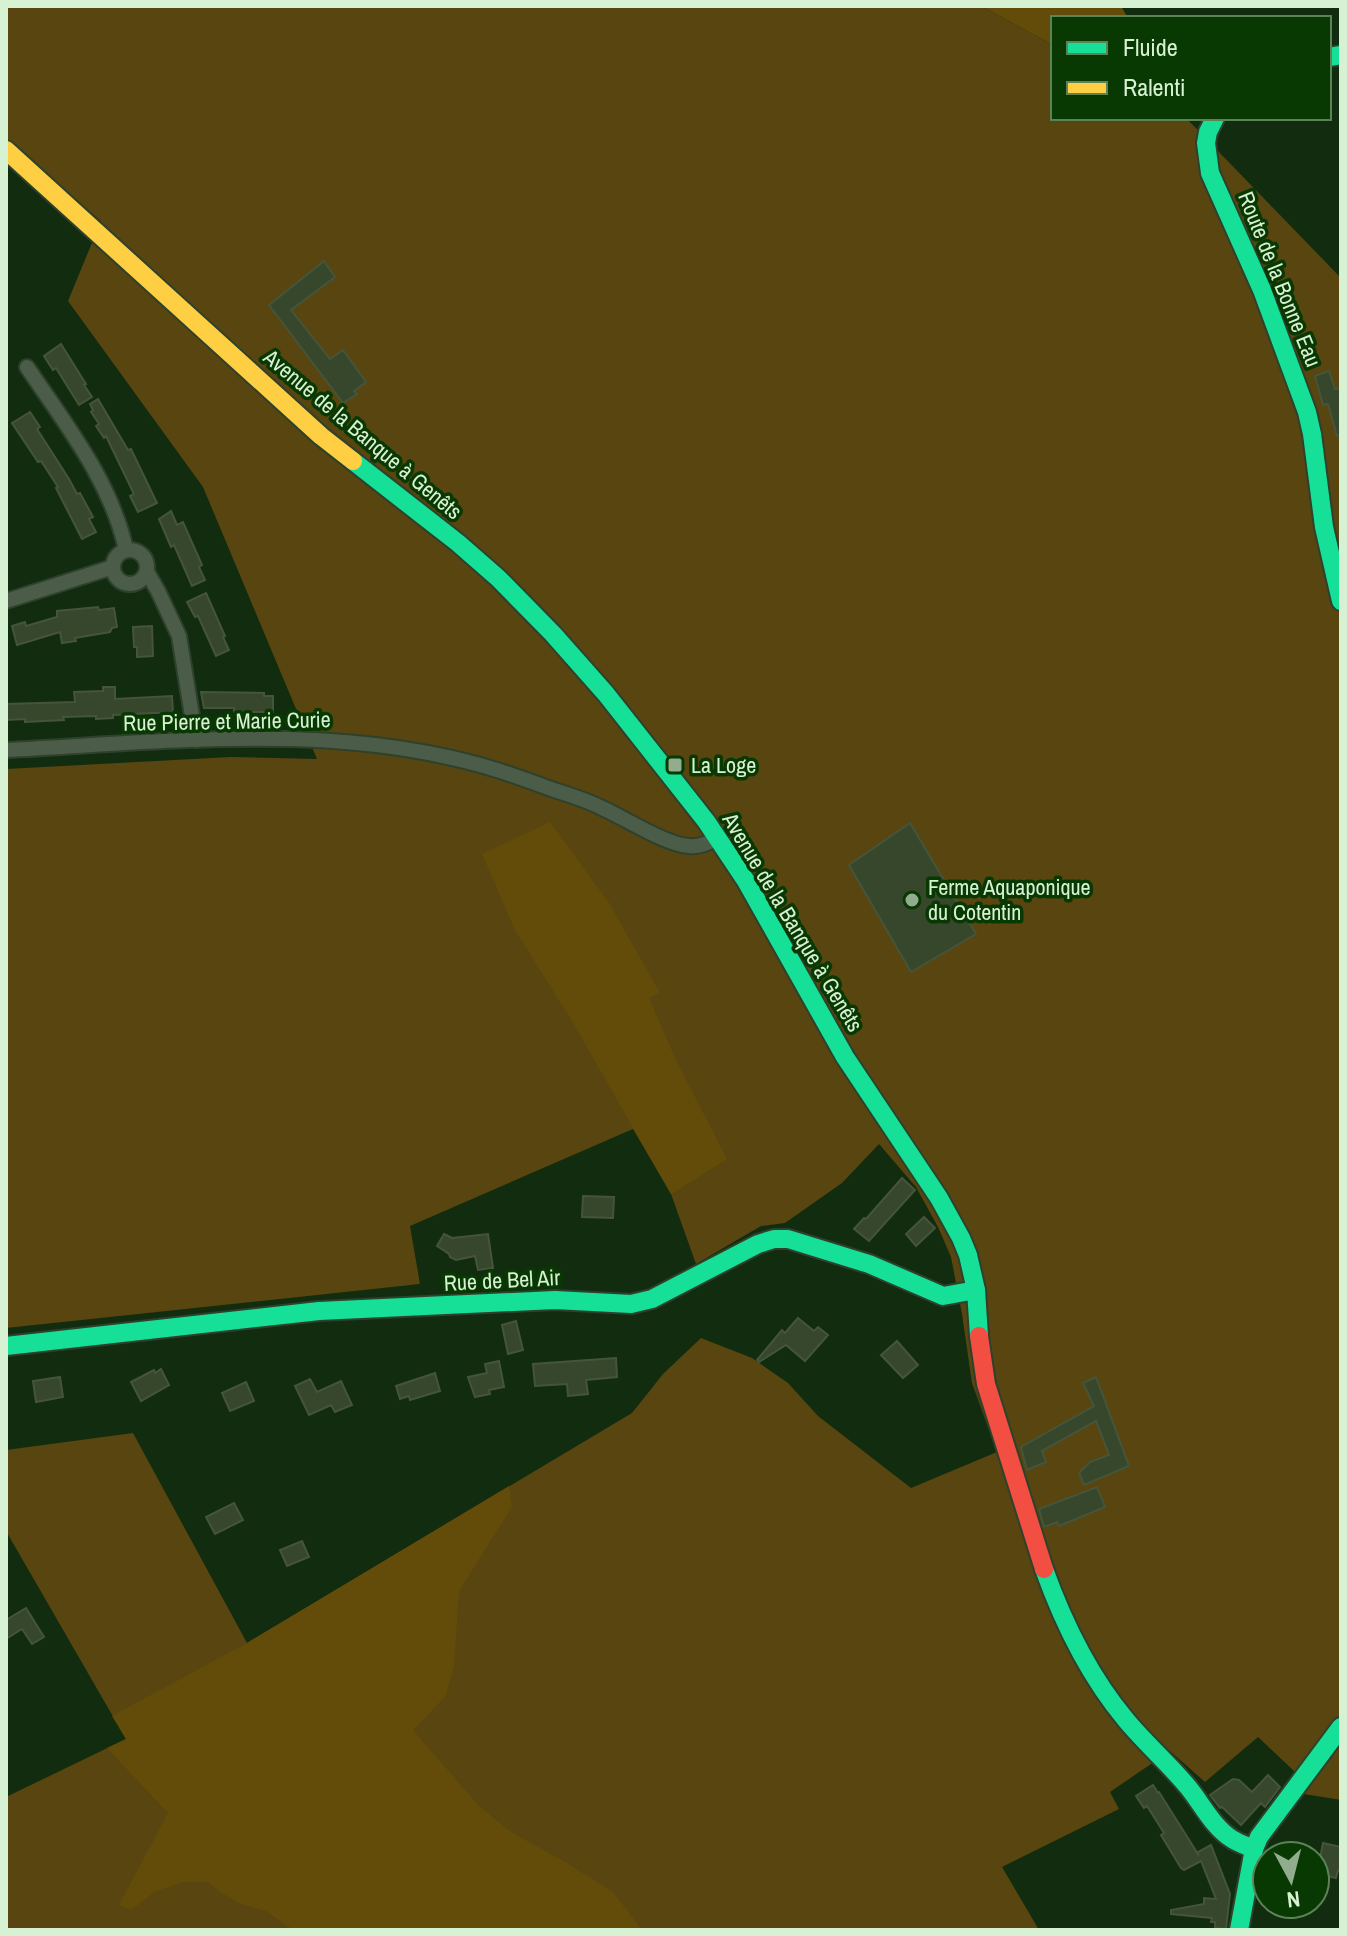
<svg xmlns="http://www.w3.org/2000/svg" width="1347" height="1936" viewBox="0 0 1347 1936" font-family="'Archivo Narrow',sans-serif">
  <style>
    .green { fill: #59450f }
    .forest { fill: #634c0a }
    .building { fill: #37472c; stroke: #45553b; stroke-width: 2 }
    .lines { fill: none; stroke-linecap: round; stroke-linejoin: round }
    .street-casing { stroke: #2e412c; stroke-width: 18 }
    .fast-casing { stroke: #2e412c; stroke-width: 22 }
    .slow-casing { stroke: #2e412c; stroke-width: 22 }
    .jam-casing { stroke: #2e412c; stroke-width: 22 }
    .street { stroke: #4b5c48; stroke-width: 14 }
    .fast { stroke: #16e098; stroke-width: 18 }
    .slow { stroke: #ffcf43; stroke-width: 18 }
    .jam { stroke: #f24e42; stroke-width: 18 }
    .poi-dot { fill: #92ac8e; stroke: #083902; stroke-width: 3 }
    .labels { text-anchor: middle; stroke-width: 7; stroke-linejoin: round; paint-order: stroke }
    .street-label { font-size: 22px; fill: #d7f1d3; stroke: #083902 }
    .poi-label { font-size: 22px; fill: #d7f1d3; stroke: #083902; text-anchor: start }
  </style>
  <rect width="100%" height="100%" fill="#122c0f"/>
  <path class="green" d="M6,6H981L1053,45V118H1186L1341,278V1800L1304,1794L1295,1772L1258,1737L1205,1782L1170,1751L1110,1792L1119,1809L1002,1867L1039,1930H6V1797L126,1739L6,1531V1450L133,1433L247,1643L632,1413L663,1374L701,1338L752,1358L788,1383L818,1416L911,1488L997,1452L972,1383L962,1314L951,1257L938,1227L916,1187L879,1144L842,1183L785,1223L761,1226L696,1264L671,1194L633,1129L410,1226L420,1284L6,1328V769L231,757L317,759L203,487L68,301L101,221L6,139Z"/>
  <g class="forest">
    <path d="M981,6H1121L1128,18H1053V45Z"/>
    <path d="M550,822L609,903L660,993L649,998L676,1060L727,1159L671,1194L572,1021L515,930L482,854Z"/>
    <path d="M509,1486L512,1507L459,1591L454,1667L445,1697L413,1730L479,1806L511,1832L567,1863L613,1892L642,1930H293L266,1911L241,1904L220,1892L208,1882H184L156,1891L131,1910L119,1905L168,1813L107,1748L126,1739L112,1716L247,1643Z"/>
  </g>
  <g class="building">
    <path d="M324,261L335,277L291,310L330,359L343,350L366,382L354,391L357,394L343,403L269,305Z"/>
    <path d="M61,344L86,384L84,385L92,397L79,405L56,368L53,370L44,356Z"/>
    <path d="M1329,371L1335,389L1341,388V435L1337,436L1328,404L1323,405L1315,376Z"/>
    <path d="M98,399L128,450L131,449L157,503L138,512L130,496L134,494L106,436L104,438L96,426L99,424L91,412L93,410L90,404Z"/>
    <path d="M30,412L40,427L37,429L69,479L77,494L80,493L93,517L89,519L96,532L82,539L56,488L58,487L41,461L38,462L12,423Z"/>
    <path d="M171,511L177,525L183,522L202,565L199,567L205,580L192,586L174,545L171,547L159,519Z"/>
    <path d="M206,593L225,636L223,637L229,650L216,656L198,616L195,617L187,602Z"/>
    <path d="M98,607L99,610L114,608L117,627L112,628L110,632L75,638L76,641L62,643L60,632L17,645L12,626L25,622L26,626L57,617V611Z"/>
    <path d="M152,626L153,656L137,657V647H134L133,627Z"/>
    <path d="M103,687H115V699L172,696L173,712L113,715V718L96,719V716L63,717L64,720L25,722V719L6,720V704L75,702L74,692L103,691Z"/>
    <path d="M201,692L264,693V696H273V712H234V708H204Z"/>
    <path d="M910,823L976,934L911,972L849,865Z"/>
    <path d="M902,1178L915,1190L869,1241L854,1229L864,1218L866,1219Z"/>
    <path d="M583,1196L614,1197L613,1218L582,1217Z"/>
    <path d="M924,1217L935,1228L916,1246L906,1234Z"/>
    <path d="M444,1234L452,1238L488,1234L493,1268L478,1270L475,1256L456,1260L450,1257L449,1254L437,1246Z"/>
    <path d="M798,1318L814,1331L818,1327L828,1335L805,1361L786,1345L759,1362L757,1360L782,1330L785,1333Z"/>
    <path d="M516,1321L523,1350L508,1354L502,1325Z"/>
    <path d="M897,1341L918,1365L903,1378L881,1355Z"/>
    <path d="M616,1358L617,1377L586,1380L588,1394L568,1396L567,1384L535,1386L533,1364Z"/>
    <path d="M499,1361L504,1387L489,1390L490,1394L475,1397L468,1377L487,1373L485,1364Z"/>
    <path d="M161,1369L169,1385L141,1401L131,1382L154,1370L155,1373Z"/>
    <path d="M435,1373L440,1391L410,1400L409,1396L400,1399L396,1386Z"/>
    <path d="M60,1377L63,1397L36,1402L33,1381Z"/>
    <path d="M1096,1377L1129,1466L1084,1485L1079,1473L1090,1462L1109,1455L1096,1421L1042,1451L1046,1462L1027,1470L1021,1447L1094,1406L1083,1383Z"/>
    <path d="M310,1379L317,1392L341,1381L352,1405L335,1412L331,1405L309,1415L295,1386Z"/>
    <path d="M246,1382L254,1401L230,1411L222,1393Z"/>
    <path d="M1097,1487L1105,1507L1059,1526L1057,1522L1044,1527L1039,1509Z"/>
    <path d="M234,1503L243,1520L215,1534L206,1517Z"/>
    <path d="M302,1541L309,1557L287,1566L280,1550Z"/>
    <path d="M26,1608L44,1637L32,1644L22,1629L6,1639V1620Z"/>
    <path d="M1268,1775L1280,1787L1265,1807L1261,1803L1241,1825L1222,1807L1220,1808L1210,1795L1233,1779L1239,1780L1252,1792Z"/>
    <path d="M1153,1785L1158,1793L1159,1792L1198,1854V1852L1211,1845L1230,1894L1226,1929L1215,1928V1922H1211L1212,1918L1171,1914V1910L1204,1904V1898L1216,1899L1201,1861L1184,1870L1181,1868L1161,1835L1164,1833L1147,1806L1144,1808L1136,1796Z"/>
    <path d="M1323,1843L1341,1847V1871L1338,1870L1336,1878L1317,1874Z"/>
  </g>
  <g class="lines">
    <defs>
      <g id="street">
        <path d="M27,367C66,425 111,481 126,550"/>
        <circle cx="130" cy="567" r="17"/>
        <path d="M147,572L158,591L179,636L196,740"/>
        <path d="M6,601L113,567"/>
        <path d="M6,750C169,742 338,721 497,770C516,776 535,783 554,790C570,795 586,800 600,807C623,817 666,845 689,846C700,847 708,843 717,838"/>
      </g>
      <g id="fast">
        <path d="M1329,57L1341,55"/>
        <path d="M1215,118L1208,132L1206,143L1210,173L1262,290L1307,412L1312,434L1324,527L1341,601"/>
        <path d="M353,461L458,543L498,578L553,634L606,694L706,821L746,881L845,1057L939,1198L961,1238L968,1255L976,1290L979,1336"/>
        <path d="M6,1346L319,1311L555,1300L631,1304L652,1299L758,1244L774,1239H788L869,1264L943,1296L976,1290"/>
        <path d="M1044,1569C1063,1622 1090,1677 1126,1720C1145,1743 1169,1764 1188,1787C1202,1804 1213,1827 1232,1839C1238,1843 1247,1846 1254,1849"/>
        <path d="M1239,1930L1254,1849L1259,1837L1341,1727"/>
      </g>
      <path id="slow" d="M6,150L321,436L353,461"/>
      <path id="jam" d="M979,1336L986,1384L1044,1569"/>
    </defs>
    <use href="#street" class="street-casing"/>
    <use href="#fast" class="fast-casing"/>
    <use href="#slow" class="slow-casing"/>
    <use href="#jam" class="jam-casing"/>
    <use href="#street" class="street"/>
    <use href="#fast" class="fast"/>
    <use href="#slow" class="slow"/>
    <use href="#jam" class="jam"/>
  </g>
  <g class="poi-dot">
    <rect x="667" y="757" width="16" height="16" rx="4"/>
    <circle cx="912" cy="900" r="8"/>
  </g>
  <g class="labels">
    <g class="street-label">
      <text transform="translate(1280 279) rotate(68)" y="8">Route de la Bonne Eau</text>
      <text transform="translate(363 434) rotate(40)" y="8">Avenue de la Banque à Genêts</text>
      <text transform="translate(227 721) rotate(-1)" y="8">Rue Pierre et Marie Curie</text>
      <text transform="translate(793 922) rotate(59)" y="8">Avenue de la Banque à Genêts</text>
      <text transform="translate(502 1280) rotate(-3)" y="8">Rue de Bel Air</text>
    </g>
    <g class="poi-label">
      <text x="691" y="773">La Loge</text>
      <text x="928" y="895">Ferme Aquaponique<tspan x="928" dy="25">du Cotentin</tspan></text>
    </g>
  </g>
  <rect width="1347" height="1936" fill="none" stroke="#d7f1d3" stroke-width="16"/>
  <rect x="1051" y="16" width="280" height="104" fill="#083902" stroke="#5b8356" stroke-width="2"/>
  <rect x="1067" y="42" width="40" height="12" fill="#16e098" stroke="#5b8356" stroke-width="2"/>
  <text x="1123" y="56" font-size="24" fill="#d7f1d3">Fluide</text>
  <rect x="1067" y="82" width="40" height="12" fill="#ffcf43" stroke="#5b8356" stroke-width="2"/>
  <text x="1123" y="96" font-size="24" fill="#d7f1d3">Ralenti</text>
  <g transform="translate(1291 1880) rotate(173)"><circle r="38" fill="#083902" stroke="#5b8356" stroke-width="2"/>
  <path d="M0-6L14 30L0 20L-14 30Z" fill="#92ac8e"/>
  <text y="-12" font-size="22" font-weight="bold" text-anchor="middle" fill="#d7f1d3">N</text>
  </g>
</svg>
